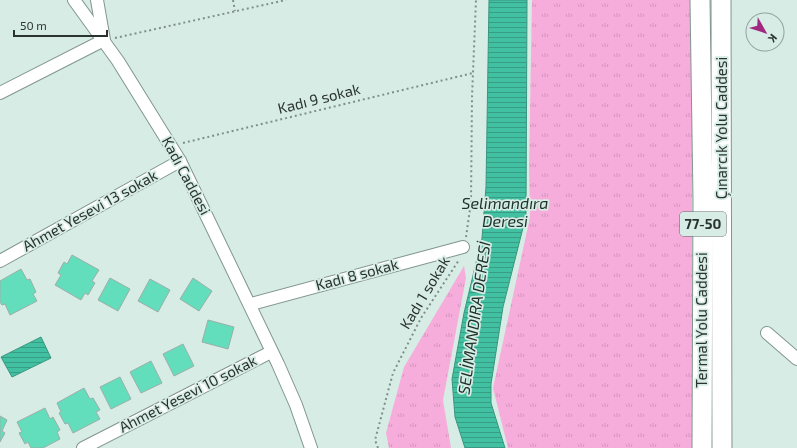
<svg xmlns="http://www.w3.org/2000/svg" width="797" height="448" viewBox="0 0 797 448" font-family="'Exo 2',sans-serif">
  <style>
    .grass { fill: url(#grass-tufts) }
    .water { fill: url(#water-rules); stroke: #3a967f }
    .building { fill: #63debc; stroke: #9aafa8 }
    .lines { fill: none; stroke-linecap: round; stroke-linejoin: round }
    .street-casing { stroke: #81968f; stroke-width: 14 }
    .primary-casing { stroke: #81968f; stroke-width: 21 }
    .path { stroke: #808f8a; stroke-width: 2; stroke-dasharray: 2 3; stroke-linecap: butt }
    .street { stroke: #fff; stroke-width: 12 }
    .primary { stroke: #fff; stroke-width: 19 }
    .labels { text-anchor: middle; stroke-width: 3.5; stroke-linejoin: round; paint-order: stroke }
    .shield { fill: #d6ece4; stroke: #5e6a66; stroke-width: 1 }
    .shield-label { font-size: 14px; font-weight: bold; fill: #2b3330 }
    .street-label { font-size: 15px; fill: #2b3330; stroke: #d6ece4 }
    .water-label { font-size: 16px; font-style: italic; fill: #1c312a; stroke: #d6ece4 }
  </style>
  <defs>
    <pattern id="grass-tufts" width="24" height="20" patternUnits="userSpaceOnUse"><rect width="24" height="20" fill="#f7addc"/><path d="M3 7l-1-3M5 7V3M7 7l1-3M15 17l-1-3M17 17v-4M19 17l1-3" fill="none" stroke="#d495bd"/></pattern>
    <pattern id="water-rules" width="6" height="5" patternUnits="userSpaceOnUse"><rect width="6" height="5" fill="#41c1a1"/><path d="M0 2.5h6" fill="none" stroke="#379d84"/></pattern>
  </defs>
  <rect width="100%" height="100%" fill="#d6ece4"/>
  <g class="grass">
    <path d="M532,0H692V448H508L493,388L530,217L529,167Z"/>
    <path d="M464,266L466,278L443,400L451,448H389L386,433L404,367Z"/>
  </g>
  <g class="water">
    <path d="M489,0H527L526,216L503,307L491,384V403L505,448H465L455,417L452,379L464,313L482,238L486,187Z"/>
    <path d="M41,337L51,358L12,377L1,357Z"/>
  </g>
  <g class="building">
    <path d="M72,255L99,270L92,281L95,283L88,295L85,293L81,300L55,285L61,275L58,273L64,262L67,264Z"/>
    <path d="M21,269L27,280L30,279L36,292L33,294L37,301L10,315L5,304L2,305L0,302V281Z"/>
    <path d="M110,278L130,289L118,311L98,300Z"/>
    <path d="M193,278L212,291L199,311L180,299Z"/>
    <path d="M150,279L170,290L158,312L138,301Z"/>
    <path d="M208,320L234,327L228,349L202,342Z"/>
    <path d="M183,344L194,366L174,376L163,354Z"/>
    <path d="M151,361L162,383L141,393L130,372Z"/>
    <path d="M120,377L131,399L111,409L100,387Z"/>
    <path d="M84,388L90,399L93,398L100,410L96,412L100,419L73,433L68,423L65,424L59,413L61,412L57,403Z"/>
    <path d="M45,408L50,419L53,417L60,430L57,432L60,439L43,448H31L28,442L25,444L19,433L22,432L17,422Z"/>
    <path d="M0,416L7,420L2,431L5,433L0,442Z"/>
  </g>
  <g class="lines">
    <defs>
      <g id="street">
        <path d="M74,0L118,61L180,161L278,364L296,405L311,448"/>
        <path d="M0,93L104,40L97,0"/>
        <path d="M0,261L180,161"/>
        <path d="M251,304L463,247"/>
        <path d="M767,333L797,359"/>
        <path d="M83,448L271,352"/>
      </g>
      <g id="primary">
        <path d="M700,0L703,200L702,448"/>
        <path d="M721,0L722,448"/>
      </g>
    </defs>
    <use href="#street" class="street-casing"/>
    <use href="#primary" class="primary-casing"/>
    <g class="path">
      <path d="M233,0L235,11"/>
      <path d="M115,38L286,0"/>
      <path d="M183,143L473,73"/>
      <path d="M466,237L471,202L472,97L476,0"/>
      <path d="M378,448L375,440L393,373L421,318L459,260"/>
    </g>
    <use href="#street" class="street"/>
    <use href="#primary" class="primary"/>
  </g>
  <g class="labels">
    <rect class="shield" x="680" y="212" width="46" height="24" rx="3"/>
    <g class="shield-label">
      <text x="703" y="229">77-50</text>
    </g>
    <g class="street-label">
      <text transform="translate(319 99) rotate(-14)" y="5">Kadı 9 sokak</text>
      <text transform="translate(722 128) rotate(-90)" y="5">Çınarcık Yolu Caddesi</text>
      <text transform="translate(186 176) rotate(62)" y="5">Kadı Caddesi</text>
      <text transform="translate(90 211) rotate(-29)" y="5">Ahmet Yesevi 13 sokak</text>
      <text transform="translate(357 275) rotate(-15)" y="5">Kadı 8 sokak</text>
      <text transform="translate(425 293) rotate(-59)" y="5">Kadı 1 sokak</text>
      <text transform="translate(702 320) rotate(-90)" y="5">Termal Yolu Caddesi</text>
      <text transform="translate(188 394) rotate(-27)" y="5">Ahmet Yesevi 10 sokak</text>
    </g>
    <g class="water-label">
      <text x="505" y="209">Selimandıra<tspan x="505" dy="18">Deresi</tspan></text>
      <text transform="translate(474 318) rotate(-82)" y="6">SELİMANDIRA DERESİ</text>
    </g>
  </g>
  <g transform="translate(765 32) rotate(129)"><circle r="19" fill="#d6ece4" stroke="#92a29c"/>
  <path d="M0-3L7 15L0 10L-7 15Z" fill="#a02880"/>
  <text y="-6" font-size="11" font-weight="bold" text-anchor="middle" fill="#2b3330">K</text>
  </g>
  <path d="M14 30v6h93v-6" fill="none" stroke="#2b3330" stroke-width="2"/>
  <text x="20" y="30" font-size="12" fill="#2b3330" stroke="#d6ece4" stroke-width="3" paint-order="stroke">50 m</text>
</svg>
